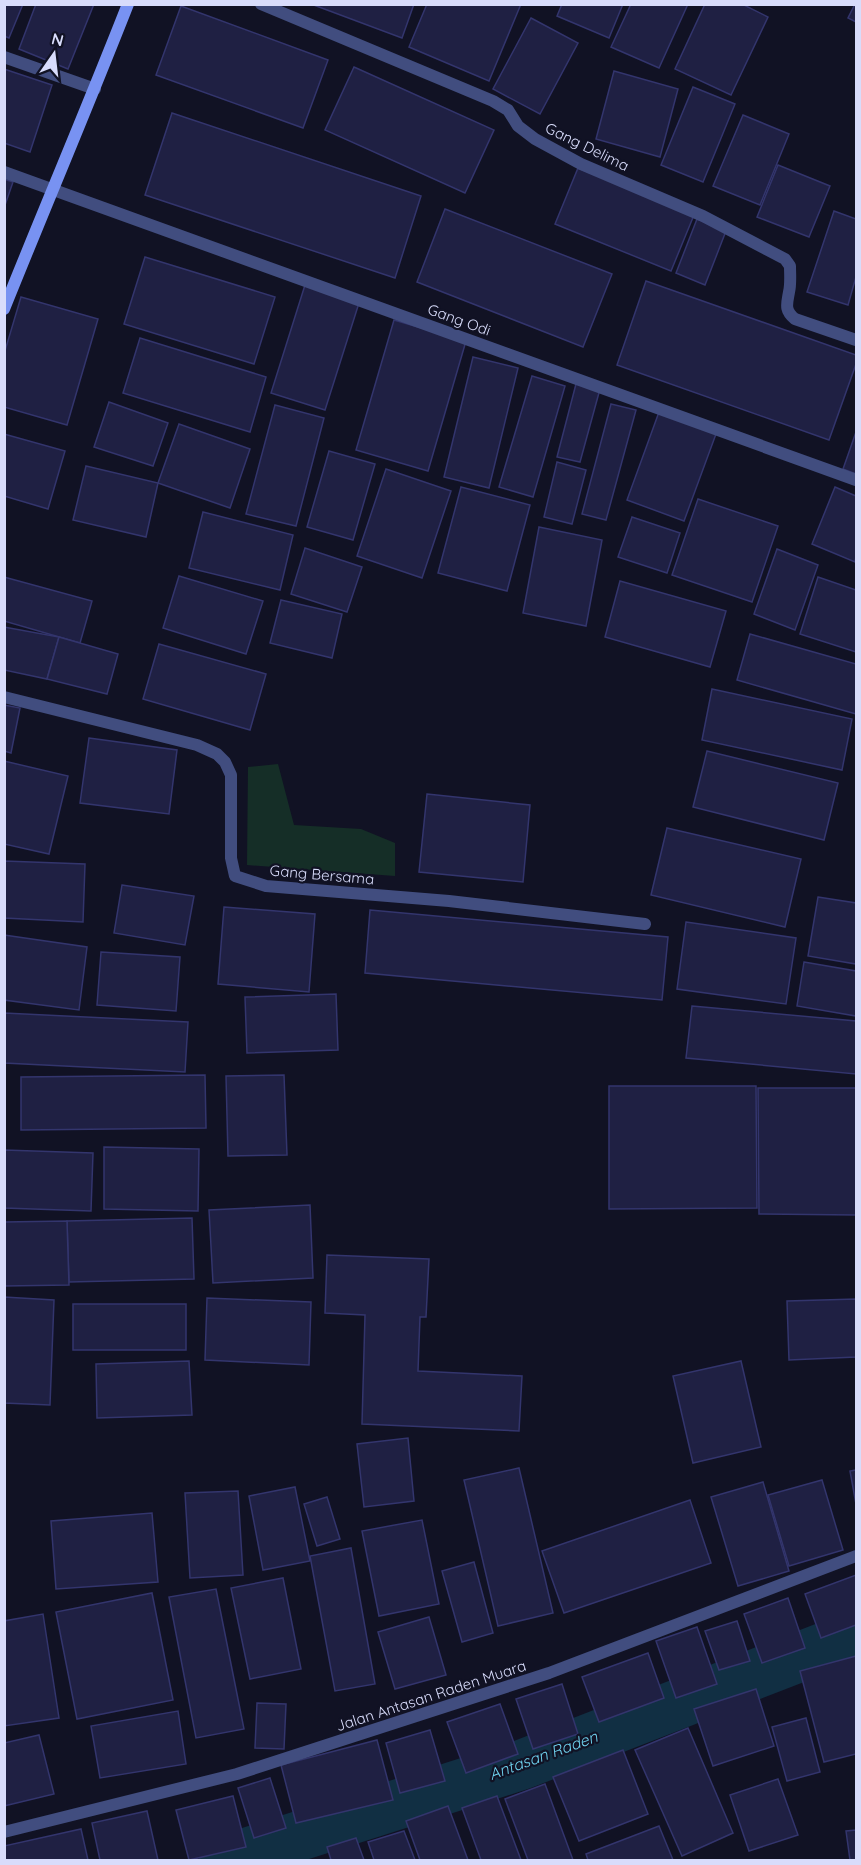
<svg xmlns="http://www.w3.org/2000/svg" width="861" height="1865" viewBox="0 0 861 1865" font-family="Quicksand,sans-serif">
  <style>
    .green { fill: #152e27 }
    .lines { fill: none; stroke-linecap: round; stroke-linejoin: round }
    .canal { stroke: #112f43; stroke-width: 50 }
    .building { fill: #1f2043; stroke: #33356d; stroke-width: 1.5 }
    .street { stroke: #414d7f; stroke-width: 12 }
    .secondary { stroke: #7892f2; stroke-width: 12 }
    .labels { text-anchor: middle; stroke-width: 4.5; stroke-linejoin: round; paint-order: stroke }
    .street-label { font-size: 15px; fill: #d8dcfb; stroke: #111224 }
    .water-label { font-size: 16px; font-style: italic; fill: #70d4f1; stroke: #111224 }
  </style>
  <rect width="100%" height="100%" fill="#111224"/>
  <path class="green" d="M278,764L294,825L361,829L395,843V876L247,865L248,767Z"/>
  <g class="lines">
    <path class="canal" d="M224,1860L521,1765L856,1635"/>
  </g>
  <g class="building">
    <path d="M4,4H23L9,38L4,36Z"/>
    <path d="M36,4H94L68,69L19,49Z"/>
    <path d="M311,4H414L402,38Z"/>
    <path d="M427,4H521L489,81L409,47Z"/>
    <path d="M562,4H623L609,38L557,16Z"/>
    <path d="M631,4H688L659,68L611,47Z"/>
    <path d="M705,4H742L768,17L731,95L675,69Z"/>
    <path d="M855,4H856V22L848,18Z"/>
    <path d="M181,6L328,60L303,128L156,75Z"/>
    <path d="M531,18L578,43L540,114L493,89Z"/>
    <path d="M354,67L494,130L465,193L325,130Z"/>
    <path d="M4,69L52,85L30,152L4,143Z"/>
    <path d="M614,71L678,89L660,157L596,139Z"/>
    <path d="M693,87L735,104L703,182L661,165Z"/>
    <path d="M172,113L421,196L395,278L145,195Z"/>
    <path d="M743,115L789,134L760,205L713,186Z"/>
    <path d="M778,165L830,186L809,237L757,217Z"/>
    <path d="M578,168L694,215L671,271L555,224Z"/>
    <path d="M4,179L13,182L4,208Z"/>
    <path d="M445,209L612,274L583,347L417,282Z"/>
    <path d="M834,211L856,219V277L848,305L807,292Z"/>
    <path d="M697,219L726,231L705,285L676,273Z"/>
    <path d="M145,257L275,297L254,364L124,324Z"/>
    <path d="M646,281L856,355V364L829,440L617,365Z"/>
    <path d="M305,285L359,303L325,410L271,393Z"/>
    <path d="M21,297L98,319L67,425L4,407V354Z"/>
    <path d="M394,320L466,341L428,471L356,450Z"/>
    <path d="M140,338L266,377L250,432L123,393Z"/>
    <path d="M473,357L518,368L489,488L444,477Z"/>
    <path d="M532,376L565,386L533,497L499,487Z"/>
    <path d="M576,384L600,389L580,462L557,457Z"/>
    <path d="M109,402L168,423L153,466L94,447Z"/>
    <path d="M611,404L636,410L606,520L582,514Z"/>
    <path d="M275,405L324,418L296,526L246,514Z"/>
    <path d="M659,412L716,434L684,521L627,500Z"/>
    <path d="M179,424L250,449L230,508L158,483Z"/>
    <path d="M856,432V474L843,469Z"/>
    <path d="M4,434L65,451L48,509L4,496Z"/>
    <path d="M329,451L375,464L353,540L307,527Z"/>
    <path d="M557,462L586,470L572,524L544,517Z"/>
    <path d="M86,466L158,483L146,537L73,520Z"/>
    <path d="M386,469L451,491L422,578L357,556Z"/>
    <path d="M461,487L530,505L507,591L438,573Z"/>
    <path d="M835,487L856,496V557L855,562L812,544Z"/>
    <path d="M698,499L778,526L752,602L672,575Z"/>
    <path d="M203,512L293,535L280,590L189,568Z"/>
    <path d="M632,517L680,533L667,573L618,557Z"/>
    <path d="M539,527L602,540L586,626L523,613Z"/>
    <path d="M305,548L362,567L347,612L291,594Z"/>
    <path d="M777,549L818,565L795,630L754,614Z"/>
    <path d="M179,576L263,601L246,654L163,628Z"/>
    <path d="M4,577L92,601L80,643L4,621Z"/>
    <path d="M818,577L856,590V652L800,634Z"/>
    <path d="M620,581L726,611L710,667L605,637Z"/>
    <path d="M281,600L342,614L332,658L270,643Z"/>
    <path d="M4,627L59,637L47,679L4,670Z"/>
    <path d="M750,634L856,664V714L737,680Z"/>
    <path d="M59,637L118,654L107,694L47,679Z"/>
    <path d="M159,644L266,674L250,730L143,699Z"/>
    <path d="M712,689L852,719L842,770L702,740Z"/>
    <path d="M4,705L20,708L11,753L4,751Z"/>
    <path d="M89,738L177,750L169,814L80,803Z"/>
    <path d="M707,751L838,783L824,840L693,807Z"/>
    <path d="M4,761L68,776L49,854L4,844Z"/>
    <path d="M427,794L530,805L523,882L419,872Z"/>
    <path d="M667,828L801,859L785,927L651,895Z"/>
    <path d="M4,861L85,864L83,922L4,918Z"/>
    <path d="M122,885L194,896L185,945L114,933Z"/>
    <path d="M818,897L856,903V964L808,956Z"/>
    <path d="M224,907L315,914L309,992L218,984Z"/>
    <path d="M370,910L668,937L662,1000L365,973Z"/>
    <path d="M686,922L796,938L786,1004L677,989Z"/>
    <path d="M4,935L87,947L79,1010L4,1000Z"/>
    <path d="M101,952L180,957L176,1011L97,1005Z"/>
    <path d="M804,962L856,971V1016L797,1006Z"/>
    <path d="M336,994L338,1050L247,1053L245,997Z"/>
    <path d="M692,1006L856,1021V1074L686,1058Z"/>
    <path d="M4,1013L188,1022L185,1072L4,1063Z"/>
    <path d="M205,1075L206,1128L21,1130V1077Z"/>
    <path d="M284,1075L287,1155L228,1156L226,1076Z"/>
    <path d="M609,1086H756L757,1208L609,1209Z"/>
    <path d="M758,1088H856V1215L759,1214Z"/>
    <path d="M104,1147L199,1149L198,1211L104,1209Z"/>
    <path d="M4,1150L93,1153L91,1211L4,1208Z"/>
    <path d="M310,1205L313,1278L213,1283L209,1210Z"/>
    <path d="M192,1218L194,1279L69,1282L67,1221Z"/>
    <path d="M67,1221L69,1285L4,1286V1222Z"/>
    <path d="M327,1255L429,1259L426,1317H420L418,1371L522,1376L519,1431L362,1424L365,1315L325,1313Z"/>
    <path d="M4,1297L54,1300L50,1405L4,1403Z"/>
    <path d="M207,1298L311,1302L309,1365L205,1360Z"/>
    <path d="M856,1299V1357L789,1360L787,1301Z"/>
    <rect x="73" y="1304" width="113" height="46"/>
    <path d="M189,1361L192,1415L97,1418L96,1364Z"/>
    <path d="M741,1361L761,1447L693,1463L673,1376Z"/>
    <path d="M408,1438L414,1501L364,1507L357,1444Z"/>
    <path d="M519,1468L553,1613L498,1626L464,1480Z"/>
    <path d="M856,1470V1504L850,1471Z"/>
    <path d="M822,1480L843,1550L789,1566L768,1495Z"/>
    <path d="M763,1482L789,1571L738,1586L711,1497Z"/>
    <path d="M295,1487L310,1561L263,1570L249,1496Z"/>
    <path d="M238,1491L243,1575L190,1578L185,1493Z"/>
    <path d="M327,1497L340,1539L317,1546L304,1504Z"/>
    <path d="M690,1500L711,1563L564,1613L542,1551Z"/>
    <path d="M152,1513L158,1582L56,1589L51,1521Z"/>
    <path d="M422,1520L439,1604L379,1616L362,1531Z"/>
    <path d="M351,1548L375,1684L335,1691L310,1556Z"/>
    <path d="M474,1562L493,1633L462,1642L442,1571Z"/>
    <path d="M856,1575V1625L821,1638L805,1594Z"/>
    <path d="M283,1578L301,1669L250,1679L231,1588Z"/>
    <path d="M216,1589L244,1729L196,1738L169,1597Z"/>
    <path d="M152,1593L173,1700L77,1719L56,1612Z"/>
    <path d="M788,1598L805,1648L762,1663L744,1614Z"/>
    <path d="M43,1614L59,1718L4,1726V1621Z"/>
    <path d="M429,1617L446,1675L395,1689L378,1632Z"/>
    <path d="M737,1621L750,1661L719,1670L705,1631Z"/>
    <path d="M697,1627L717,1684L676,1698L656,1641Z"/>
    <path d="M648,1653L664,1698L599,1722L582,1677Z"/>
    <path d="M856,1656V1754L824,1762L800,1671Z"/>
    <path d="M562,1684L578,1734L533,1749L516,1699Z"/>
    <path d="M756,1689L774,1746L713,1766L694,1709Z"/>
    <path d="M257,1703L286,1704L284,1749L255,1748Z"/>
    <path d="M500,1704L518,1754L466,1773L447,1722Z"/>
    <path d="M178,1711L186,1764L100,1778L91,1726Z"/>
    <path d="M806,1718L820,1772L787,1781L772,1727Z"/>
    <path d="M688,1728L733,1833L682,1856L635,1750Z"/>
    <path d="M430,1730L445,1781L400,1793L386,1743Z"/>
    <path d="M39,1735L54,1794L4,1806V1743Z"/>
    <path d="M377,1740L393,1800L296,1823L281,1765Z"/>
    <path d="M623,1750L648,1814L579,1841L553,1777Z"/>
    <path d="M270,1778L286,1828L254,1838L238,1788Z"/>
    <path d="M778,1779L798,1835L749,1851L730,1795Z"/>
    <path d="M545,1784L573,1860H528L505,1799Z"/>
    <path d="M233,1796L246,1847L189,1860L176,1810Z"/>
    <path d="M497,1796L521,1860H481L462,1808Z"/>
    <path d="M448,1806L468,1860H420L406,1821Z"/>
    <path d="M147,1811L158,1860H100L92,1823Z"/>
    <path d="M659,1826L673,1860H588L586,1854Z"/>
    <path d="M81,1829L88,1860H4V1846Z"/>
    <path d="M856,1830V1860H850L846,1831Z"/>
    <path d="M404,1831L415,1860H374L368,1842Z"/>
    <path d="M356,1838L364,1860H331L327,1847Z"/>
  </g>
  <g class="lines">
    <g class="street">
      <path d="M261,4L493,101L508,110L518,126L535,139L581,164L703,216L785,259L790,266C790,274 791,284 789,292C787,304 784,310 795,319L856,340"/>
      <path d="M4,57L95,89"/>
      <path d="M4,172L856,480"/>
      <path d="M4,697L197,745L217,754L225,762L231,775V858L235,876L266,886L449,901L645,924"/>
      <path d="M4,1832L237,1774L549,1673L856,1556"/>
    </g>
    <path class="secondary" d="M4,309C45,207 88,106 128,4"/>
  </g>
  <g class="labels">
    <g class="street-label">
      <text transform="translate(587 147) rotate(26)" y="5">Gang Delima</text>
      <text transform="translate(459 320) rotate(20)" y="5">Gang Odi</text>
      <text transform="translate(322 875) rotate(5)" y="5">Gang Bersama</text>
      <text transform="translate(431 1696) rotate(-18)" y="5">Jalan Antasan Raden Muara</text>
    </g>
    <g class="water-label">
      <text transform="translate(543 1755) rotate(-20)" y="6">Antasan Raden</text>
    </g>
  </g>
  <rect width="861" height="1865" fill="none" stroke="#d8dcfb" stroke-width="12"/>
  <g transform="translate(54 54) rotate(14)" stroke="#111224" stroke-width="4.5" paint-order="stroke">
  <path d="M0-4.5L10 22L0 15L-10 22Z" fill="#d8dcfb"/>
  <text y="-9" font-size="16" font-weight="bold" text-anchor="middle" fill="#d8dcfb">N</text>
  </g>
</svg>
